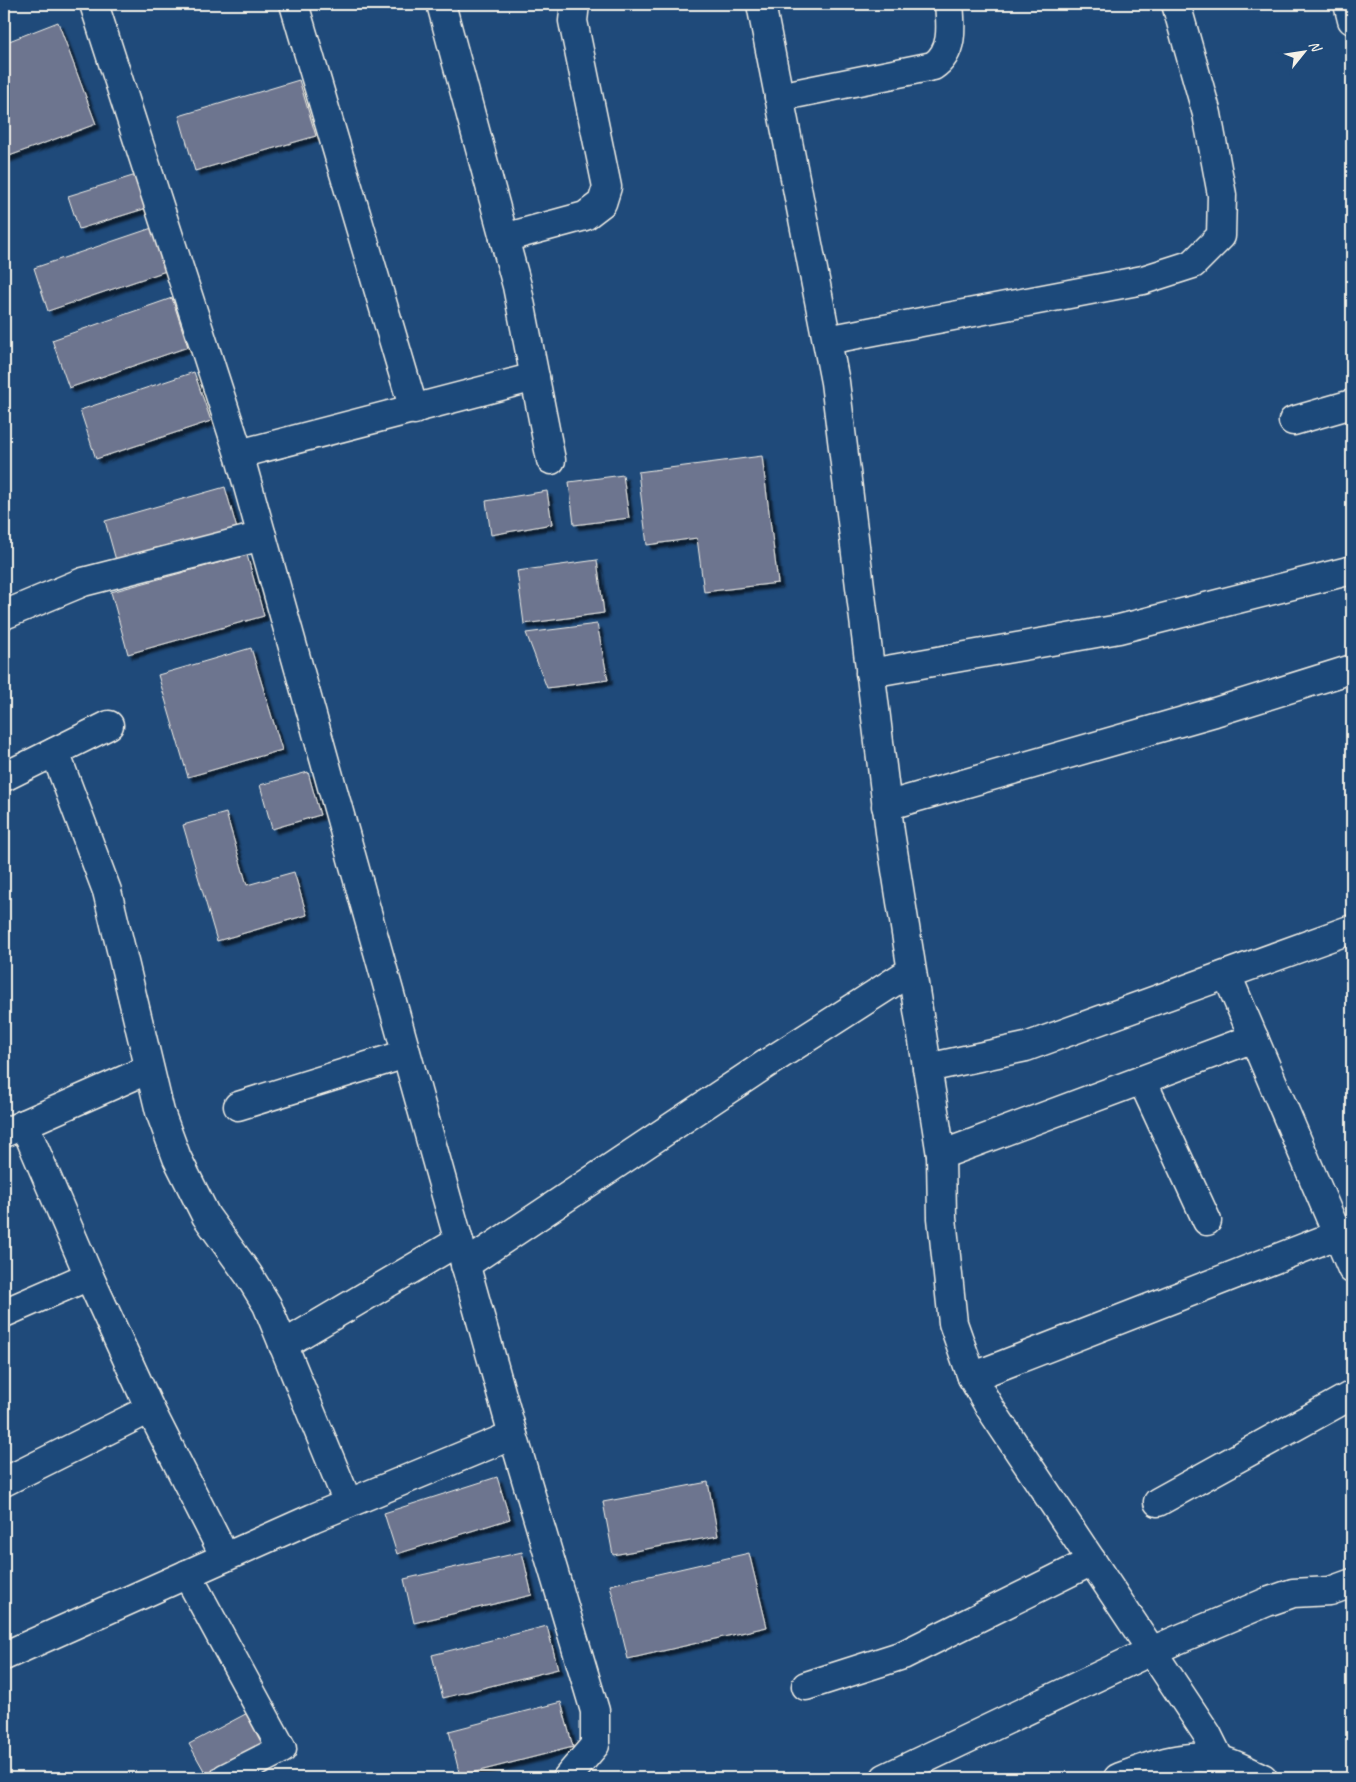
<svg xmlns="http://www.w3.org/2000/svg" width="1356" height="1782" viewBox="0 0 1356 1782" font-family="Caveat,sans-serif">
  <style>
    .building { fill: #6d748f; stroke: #f4f1e8; filter: url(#shadow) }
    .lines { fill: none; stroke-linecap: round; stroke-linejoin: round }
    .minor-casing { stroke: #f4f1e8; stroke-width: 31 }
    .minor { stroke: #1f4a7a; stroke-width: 28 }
  </style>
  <defs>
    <filter id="shadow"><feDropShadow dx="4.5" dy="4.5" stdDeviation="1" flood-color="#0009"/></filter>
  </defs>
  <rect width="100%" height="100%" fill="#1f4a7a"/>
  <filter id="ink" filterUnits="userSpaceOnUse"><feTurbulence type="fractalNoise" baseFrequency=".02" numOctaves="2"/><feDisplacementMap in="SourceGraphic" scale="10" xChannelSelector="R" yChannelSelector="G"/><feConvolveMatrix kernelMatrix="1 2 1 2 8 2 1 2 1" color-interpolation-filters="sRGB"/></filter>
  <g filter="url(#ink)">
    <g class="building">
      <path d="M58,22L96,124L4,158V43Z"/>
      <path d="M299,80L316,136L195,171L179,116Z"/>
      <path d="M136,175L147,208L79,229L68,196Z"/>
      <path d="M152,228L166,271L48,311L34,268Z"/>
      <path d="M172,298L188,347L69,388L52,340Z"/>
      <path d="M194,372L211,421L96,459L80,410Z"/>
      <path d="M762,456L778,583L704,592L697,538L647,545L638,472Z"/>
      <path d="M623,475L629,518L574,525L569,482Z"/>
      <path d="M225,487L237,529L117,564L105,521Z"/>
      <path d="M547,491L552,524L491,535L486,501Z"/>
      <path d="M247,555L264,616L128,654L111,592Z"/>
      <path d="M597,560L604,613L524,624L517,571Z"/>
      <path d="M597,624L608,680L547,688L526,633Z"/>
      <path d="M251,648L282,750L188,777L158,675Z"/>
      <path d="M308,772L320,815L272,829L260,785Z"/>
      <path d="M226,813L247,885L294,872L307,915L217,941L183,825Z"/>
      <path d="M497,1477L510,1519L397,1554L384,1513Z"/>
      <path d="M708,1482L718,1536L613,1555L603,1502Z"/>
      <path d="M522,1552L532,1595L414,1623L404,1579Z"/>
      <path d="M749,1553L767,1627L628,1659L610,1585Z"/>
      <path d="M547,1626L558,1669L443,1698L432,1655Z"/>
      <path d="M561,1702L573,1747L460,1776L449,1731Z"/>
      <path d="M255,1709L272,1742L207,1776L189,1744Z"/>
    </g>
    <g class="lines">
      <defs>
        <g id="minor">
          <path d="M94,4L239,454L513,1435L595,1711V1745L567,1778"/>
          <path d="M294,4L414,410"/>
          <path d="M441,4L517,286L551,460"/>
          <path d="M761,4L835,382L890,832L941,1155L942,1218L953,1323L972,1377L990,1408L1207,1734L1220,1760"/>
          <path d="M1348,4L1352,20"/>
          <path d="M779,97L933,66C954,52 951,26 949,4"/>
          <path d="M504,238L585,216L602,203L607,187L573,21L575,4"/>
          <path d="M827,340L1143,280L1193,264L1221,236L1222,195L1207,114L1176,4"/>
          <path d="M1293,421L1352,404"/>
          <path d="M239,454L535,377"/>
          <path d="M4,615L83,582L262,536"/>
          <path d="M870,673L1119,629L1352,570"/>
          <path d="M55,752L107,891L160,1112L177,1158L206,1216L248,1274L267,1305L348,1503"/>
          <path d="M4,777L109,725"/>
          <path d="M886,806L1215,712L1352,669"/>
          <path d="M1227,975L1352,1269"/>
          <path d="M927,1068L1026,1047L1352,929"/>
          <path d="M1142,1080L1207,1221"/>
          <path d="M238,1106L406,1054"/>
          <path d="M24,1124L89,1276L150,1409L225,1557"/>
          <path d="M4,1133L149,1069"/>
          <path d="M941,1155L1254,1038"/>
          <path d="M465,1265L766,1064L911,971"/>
          <path d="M4,1313L89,1276"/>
          <path d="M283,1345L459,1241"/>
          <path d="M972,1377L1352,1229"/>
          <path d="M4,1482L150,1409"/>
          <path d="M1158,1502L1352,1395"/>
          <path d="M187,1574L282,1749L225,1778"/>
          <path d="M4,1656L313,1518L513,1435"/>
          <path d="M806,1686L903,1655L1092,1561"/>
          <path d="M885,1778L1151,1651L1267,1602L1293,1593L1330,1591L1352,1583"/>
          <path d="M1118,1778C1150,1766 1184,1752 1220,1760C1234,1763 1249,1772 1263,1778"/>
        </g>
      </defs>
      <use href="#minor" class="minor-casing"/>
      <use href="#minor" class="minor"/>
    </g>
  </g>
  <rect width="1356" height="1782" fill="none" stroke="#1f4a7a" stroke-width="20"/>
  <rect x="10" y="10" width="1336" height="1762" fill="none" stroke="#f4f1e8" stroke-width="2" filter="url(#ink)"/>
  <g transform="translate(1304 52) rotate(60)" stroke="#1f4a7a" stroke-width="4" paint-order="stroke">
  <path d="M0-4L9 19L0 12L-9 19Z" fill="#f4f1e8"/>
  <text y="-8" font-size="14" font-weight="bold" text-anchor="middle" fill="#f4f1e8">N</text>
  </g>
</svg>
